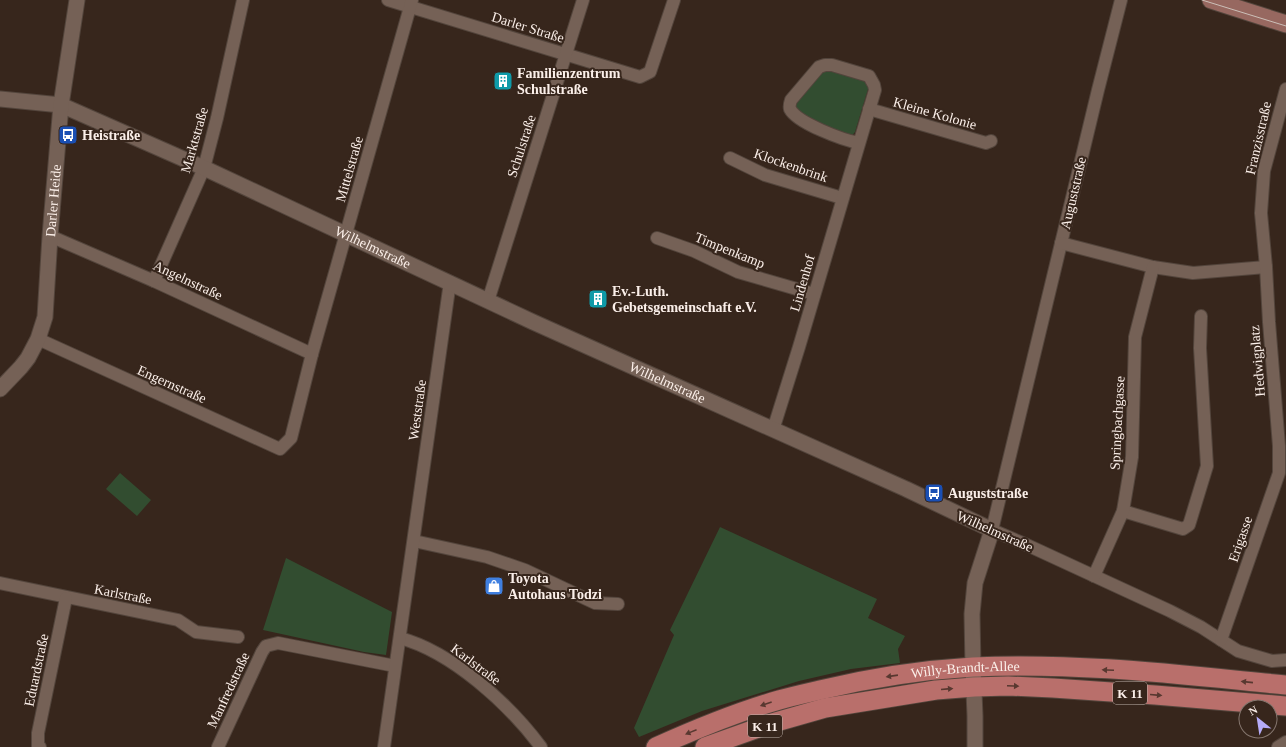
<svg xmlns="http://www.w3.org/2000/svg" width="1286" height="747" viewBox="0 0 1286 747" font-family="'Times New Roman',serif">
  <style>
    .green { fill: #324d30 }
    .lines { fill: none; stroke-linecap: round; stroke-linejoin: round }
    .minor-casing { stroke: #53453c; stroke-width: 14 }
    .tertiary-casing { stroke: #53453c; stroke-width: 17 }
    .secondary-casing { stroke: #53453c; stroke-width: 19 }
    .primary-casing { stroke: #53453c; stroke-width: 21 }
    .minor { stroke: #756156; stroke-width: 12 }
    .tertiary { stroke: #756156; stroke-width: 15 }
    .secondary { stroke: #976860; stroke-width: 17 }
    .primary { stroke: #b96f6b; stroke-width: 19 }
    .tram { stroke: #ccbfb8; stroke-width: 1 }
    .oneway { fill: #583830 }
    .labels { text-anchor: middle; stroke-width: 4; stroke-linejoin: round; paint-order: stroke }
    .shield { fill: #37261c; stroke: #c0b3ac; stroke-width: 1 }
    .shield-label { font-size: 13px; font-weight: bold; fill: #fbefe9 }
    .street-label { font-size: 14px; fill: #fbefe9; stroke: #37261c }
    .poi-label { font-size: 14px; font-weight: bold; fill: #fbefe9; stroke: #37261c; text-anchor: start }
  </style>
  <rect width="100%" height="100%" fill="#37261c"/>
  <g class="green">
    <path d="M829,69L866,81L869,86L855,132L851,137L827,128L796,111L794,103L823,70Z"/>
    <path d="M120,473L151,500L137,516L106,489Z"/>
    <path d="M720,527L877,599L868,618L905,636L898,649L900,663L851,669L799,681L702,711L639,737L634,728L674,635L670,630Z"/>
    <path d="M286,558L392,612L386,655L364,652L263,630Z"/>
  </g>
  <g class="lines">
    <defs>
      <g id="minor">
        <path d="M388,0L640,77L650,72L674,0"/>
        <path d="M1121,0L1098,90L992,530L1027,545L1170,611L1201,627L1238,651L1272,661L1286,660"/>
        <path d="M869,109L986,143L991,141"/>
        <path d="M730,158L765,175L842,198"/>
        <path d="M50,236L154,281L312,354"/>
        <path d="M657,238L694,251L738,272L814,294"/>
        <path d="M1061,243L1153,267L1193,273L1266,267"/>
        <path d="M154,281L204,168L217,118L243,0"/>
        <path d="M488,301L583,0"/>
        <path d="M38,339L280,449L291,438L312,354L412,0"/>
        <path d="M773,430L799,347L875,90L874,85L869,76L832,65H825L819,67L791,100C790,103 789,106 790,109C797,123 843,140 859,143"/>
        <path d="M1123,511L1183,529L1189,525L1207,466L1200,348L1201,316"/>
        <path d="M414,541L487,557L525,570L595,603L618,604"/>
        <path d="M1094,576L1123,511L1132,457L1135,337L1153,267"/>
        <path d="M0,583L178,620L196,632L238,637"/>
        <path d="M400,638C452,652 509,704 541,747"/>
        <path d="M1221,640L1279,473V446L1269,322L1266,267L1261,213L1264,171L1286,89"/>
        <path d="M40,747H38V733L66,598"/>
        <path d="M218,747L262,652L266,646L278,643L395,666"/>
        <path d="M384,747L450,282"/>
        <path d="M1278,747L1286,742"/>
      </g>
      <g id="tertiary">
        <path id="s1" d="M0,99L61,105L204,168L533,322L906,489L992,530L975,583L972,614L973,667L975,716V747"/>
        <path id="s2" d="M0,389L21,367L28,358L38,339L45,317L50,236L61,105L77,0"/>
      </g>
      <path id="secondary" d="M1211,0L1286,24"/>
      <g id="primary">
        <path id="s3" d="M656,747C696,729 737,712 779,700C793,696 807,693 820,690C870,678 922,670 973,667C1078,662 1182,675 1286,685"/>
        <path d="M705,747L769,724L825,708L936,690L974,687L1008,686L1053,688L1155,695L1286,706"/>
      </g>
    </defs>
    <use href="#minor" class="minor-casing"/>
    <use href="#tertiary" class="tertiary-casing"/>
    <use href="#secondary" class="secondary-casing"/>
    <use href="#primary" class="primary-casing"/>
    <use href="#minor" class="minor"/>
    <use href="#tertiary" class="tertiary"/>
    <use href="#secondary" class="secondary"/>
    <use href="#primary" class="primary"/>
    <path class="tram" d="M1202,0L1286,26"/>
  </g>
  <defs><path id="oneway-solid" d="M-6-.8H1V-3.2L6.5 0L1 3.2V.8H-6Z"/></defs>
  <g class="oneway">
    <use href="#oneway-solid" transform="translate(1108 670) rotate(-177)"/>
    <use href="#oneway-solid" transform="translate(892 676) rotate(172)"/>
    <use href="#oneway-solid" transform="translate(1247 682) rotate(-174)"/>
    <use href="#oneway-solid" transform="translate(1013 686) rotate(2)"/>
    <use href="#oneway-solid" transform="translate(947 689) rotate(-5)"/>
    <use href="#oneway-solid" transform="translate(1156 695) rotate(5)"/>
    <use href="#oneway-solid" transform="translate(766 704) rotate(161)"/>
    <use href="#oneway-solid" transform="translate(691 732) rotate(158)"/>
  </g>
  <defs>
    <symbol id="building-square" viewBox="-11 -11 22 22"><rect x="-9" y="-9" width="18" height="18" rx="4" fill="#0f9aa8" stroke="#37261c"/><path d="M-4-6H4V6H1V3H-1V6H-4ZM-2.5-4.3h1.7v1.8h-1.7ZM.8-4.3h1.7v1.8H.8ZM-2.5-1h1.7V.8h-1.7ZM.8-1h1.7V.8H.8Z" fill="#fff"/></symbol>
    <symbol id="bus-square" viewBox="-11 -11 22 22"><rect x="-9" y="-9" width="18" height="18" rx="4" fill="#1a4fb4" stroke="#37261c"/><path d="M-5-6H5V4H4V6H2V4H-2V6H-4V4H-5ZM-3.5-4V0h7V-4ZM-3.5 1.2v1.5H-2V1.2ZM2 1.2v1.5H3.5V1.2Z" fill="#fff"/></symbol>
    <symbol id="shop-square" viewBox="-11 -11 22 22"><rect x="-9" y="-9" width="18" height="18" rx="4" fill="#3f7fe0" stroke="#37261c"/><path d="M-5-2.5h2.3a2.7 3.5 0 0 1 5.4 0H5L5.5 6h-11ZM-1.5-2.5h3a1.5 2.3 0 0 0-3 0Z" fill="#fff"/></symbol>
  </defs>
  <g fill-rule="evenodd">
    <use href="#building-square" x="492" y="70" width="22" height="22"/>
    <use href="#bus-square" x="57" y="124" width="22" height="22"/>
    <use href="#building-square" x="587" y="288" width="22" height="22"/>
    <use href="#bus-square" x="923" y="482" width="22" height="22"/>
    <use href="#shop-square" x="483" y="575" width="22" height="22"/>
  </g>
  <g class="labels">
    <g class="shield">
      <rect x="1113" y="682" width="34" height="22" rx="3"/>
      <rect x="748" y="715" width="34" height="22" rx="3"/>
    </g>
    <g class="shield-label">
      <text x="1130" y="698">K 11</text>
      <text x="765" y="731">K 11</text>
    </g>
    <g class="street-label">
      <text transform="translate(528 27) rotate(17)" y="5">Darler Straße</text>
      <text transform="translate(935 113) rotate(16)" y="5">Kleine Kolonie</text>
      <text transform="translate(1258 138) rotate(-77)" y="5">Franzisstraße</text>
      <text transform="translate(194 140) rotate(-74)" y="5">Marktstraße</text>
      <text transform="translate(521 146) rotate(-72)" y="5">Schulstraße</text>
      <text transform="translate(791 165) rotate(19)" y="5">Klockenbrink</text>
      <text transform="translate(349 169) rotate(-74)" y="5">Mittelstraße</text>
      <text transform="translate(1073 193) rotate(-77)" y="5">Auguststraße</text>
      <text dy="5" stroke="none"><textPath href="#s2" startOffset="203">Darler Heide</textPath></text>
      <text dy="5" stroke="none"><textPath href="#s1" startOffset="404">Wilhelmstraße</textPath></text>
      <text transform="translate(730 250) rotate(22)" y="5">Timpenkamp</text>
      <text transform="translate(188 280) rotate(25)" y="5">Angelnstraße</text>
      <text transform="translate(802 283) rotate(-74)" y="5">Lindenhof</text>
      <text transform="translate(1257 361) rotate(-95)" y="5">Hedwigplatz</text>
      <text dy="5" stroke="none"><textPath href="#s1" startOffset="728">Wilhelmstraße</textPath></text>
      <text transform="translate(172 384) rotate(24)" y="5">Engernstraße</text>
      <text transform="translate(417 410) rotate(-82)" y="5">Weststraße</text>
      <text transform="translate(1117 423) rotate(-87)" y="5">Springbachgasse</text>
      <text transform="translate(995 531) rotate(24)" y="5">Wilhelmstraße</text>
      <text transform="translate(1240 539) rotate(-71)" y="5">Erigasse</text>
      <text transform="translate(123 594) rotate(11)" y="5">Karlstraße</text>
      <text transform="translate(476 664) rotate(37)" y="5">Karlstraße</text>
      <text transform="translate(36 670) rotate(-78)" y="5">Eduardstraße</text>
      <text dy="5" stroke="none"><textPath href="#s3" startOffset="321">Willy-Brandt-Allee</textPath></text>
      <text transform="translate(228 690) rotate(-65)" y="5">Manfredstraße</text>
    </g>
    <g class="poi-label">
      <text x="517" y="78">Familienzentrum<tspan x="517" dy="16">Schulstraße</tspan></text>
      <text x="82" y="140">Heistraße</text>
      <text x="612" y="296">Ev.-Luth.<tspan x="612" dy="16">Gebetsgemeinschaft e.V.</tspan></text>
      <text x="948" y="498">Auguststraße</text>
      <text x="508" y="583">Toyota<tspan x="508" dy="16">Autohaus Todzi</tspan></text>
    </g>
  </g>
  <g transform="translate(1258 719) rotate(330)"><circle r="19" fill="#37261c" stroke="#85766e"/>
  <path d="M0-3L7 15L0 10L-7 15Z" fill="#b6acf8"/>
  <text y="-6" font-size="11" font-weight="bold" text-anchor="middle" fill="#fbefe9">N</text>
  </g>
</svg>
